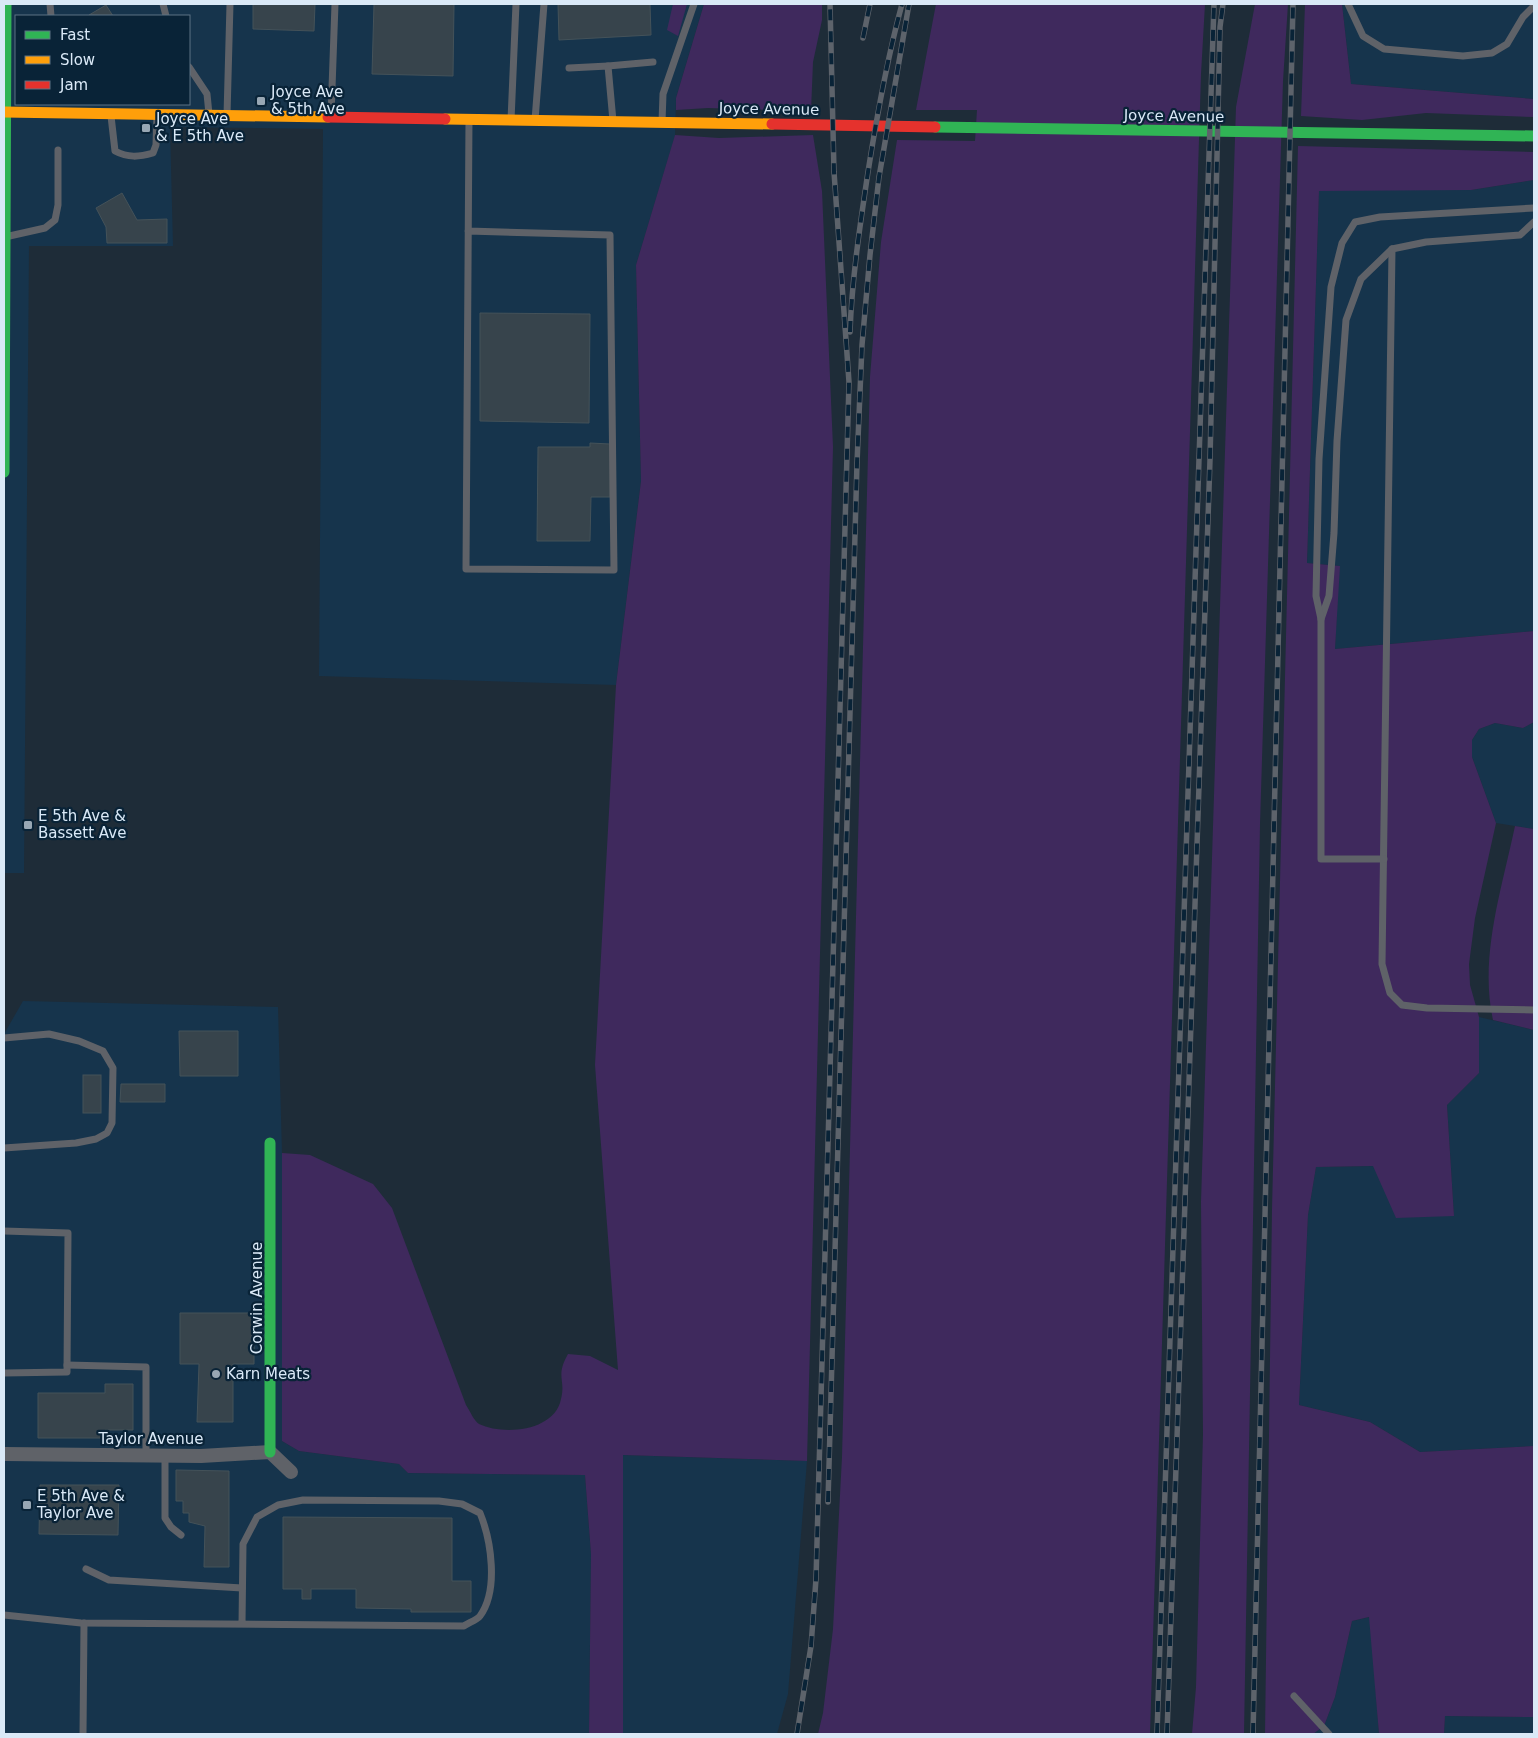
<svg xmlns="http://www.w3.org/2000/svg" width="1538" height="1738" viewBox="0 0 1538 1738" font-family="'DejaVu Sans',sans-serif">
  <style>
    .built { fill: #16344c; fill-rule: evenodd }
    .green { fill: #3f295d }
    .building { fill: #37444c; stroke: #445259 }
    .lines { fill: none; stroke-linecap: round; stroke-linejoin: round }
    .lane { stroke: #5f6268; stroke-width: 7 }
    .street { stroke: #5f6268; stroke-width: 14 }
    .fast { stroke: #30b455; stroke-width: 11 }
    .slow { stroke: #ff9f0a; stroke-width: 11 }
    .jam { stroke: #e5322d; stroke-width: 11 }
    .rail-casing { stroke: #5d636b; stroke-width: 5.5 }
    .rail { stroke: #092337; stroke-width: 4; stroke-dasharray: 11; stroke-linecap: butt }
    .poi-dot { fill: #98a7b4; stroke: #092337; stroke-width: 2 }
    .labels { text-anchor: middle; stroke-width: 4.5; stroke-linejoin: round; paint-order: stroke }
    .poi-label { font-size: 15px; fill: #dae9f7; stroke: #092337; text-anchor: start }
    .street-label { font-size: 15px; fill: #dae9f7; stroke: #092337 }
  </style>
  <rect width="100%" height="100%" fill="#1e2c38"/>
  <g class="built">
    <path d="M4,4H704L676,98L675,136L636,265L641,481L616,685L319,676L323,129L170,127L173,246H29L24,873H4ZM16,16H189V104H16Z"/>
    <path d="M1342,4H1534V99L1351,84Z"/>
    <path d="M1534,180V631L1335,649L1339,566L1307,563L1319,190H1471Z"/>
    <path d="M1534,722V829L1496,823L1472,757V740L1479,729L1495,723L1523,728Z"/>
    <path d="M23,1001L278,1007L282,1153V1441L299,1451L399,1464L408,1473L585,1475L591,1554L589,1734H4V1034Z"/>
    <path d="M1479,1017L1534,1030V1446L1420,1452L1370,1422L1299,1405L1308,1215L1316,1167L1373,1166L1454,1216L1447,1105L1479,1073Z"/>
    <path d="M623,1455L807,1461L788,1694L777,1734H623Z"/>
    <path d="M1370,1617L1379,1734H1313L1324,1726L1335,1697L1352,1621Z"/>
    <path d="M1445,1716L1534,1717V1734H1444Z"/>
  </g>
  <g class="green">
    <path d="M673,4H687L678,36L667,30Z"/>
    <path d="M704,4H822V20L813,62L811,111L708,108L676,110V98Z"/>
    <path d="M936,4H1205L1201,74L1150,1734H818L823,1713L833,1629L842,1457L870,377L881,242L897,140L975,141L977,110H916Z"/>
    <path d="M1255,4H1288L1283,81L1260,824L1244,1734H1192L1196,1687L1203,1434L1201,1202L1236,107Z"/>
    <path d="M1305,4H1342L1351,84L1534,99V117L1426,113L1362,120L1301,116Z"/>
    <path d="M675,135L719,138L813,135L822,191L833,447L807,1461L623,1455V1734H589L591,1554L585,1475L408,1473L399,1464L299,1451L282,1441V1153L310,1155L373,1184L392,1208L466,1405C470,1411 474,1421 479,1424C504,1436 555,1431 561,1399C566,1379 555,1377 568,1354L590,1356L618,1370L595,1065L616,685L641,481L636,265Z"/>
    <path d="M1298,146L1534,152V180L1471,190L1319,191L1307,563L1340,566L1335,649L1534,631V722L1523,728L1495,723L1479,729L1472,740V757L1496,823L1475,918L1469,964L1470,985L1479,1017V1073L1447,1105L1454,1216L1396,1218L1373,1166L1316,1167L1308,1215L1299,1405L1370,1422L1420,1452L1534,1446V1717L1445,1716L1444,1734H1379L1369,1617L1352,1621L1335,1697L1324,1726L1313,1734H1265L1272,1209Z"/>
    <path d="M1515,826L1534,829V1030L1493,1020C1479,957 1502,888 1515,826Z"/>
  </g>
  <g class="building">
    <path d="M253,4H315L314,31L253,29Z"/>
    <path d="M374,4H454L453,76L372,74Z"/>
    <path d="M558,4H650L651,35L559,40Z"/>
    <path d="M106,5L113,16L89,15Z"/>
    <path d="M122,193L137,220L167,219V243H107L106,227L96,208Z"/>
    <path d="M480,313L590,314L589,423L480,421Z"/>
    <path d="M590,443L610,444V497H591L590,541H537L538,447H590Z"/>
    <path d="M179,1031H238V1076H180Z"/>
    <rect x="83" y="1075" width="18" height="38"/>
    <path d="M121,1084H165V1102H120Z"/>
    <path d="M180,1313H254V1364H233V1422H197L199,1364H180Z"/>
    <path d="M105,1384H133V1430H105V1438H38V1393H105Z"/>
    <path d="M176,1470L229,1471V1567H204L205,1526L189,1522V1513H183V1501H176Z"/>
    <path d="M40,1485H119L118,1535L39,1534Z"/>
    <path d="M283,1517L452,1518V1581H471V1612H411V1609L356,1608V1589H311V1599H302V1589H283Z"/>
  </g>
  <g class="lines">
    <g class="lane">
      <path d="M50,4L51,16"/>
      <path d="M163,4L166,16"/>
      <path d="M1348,4L1363,36L1384,49L1463,56L1492,53L1507,44L1523,17L1534,6"/>
      <path d="M608,66L653,62"/>
      <path d="M189,67L207,94L209,114"/>
      <path d="M569,68L608,66L613,121"/>
      <path d="M227,115L230,4"/>
      <path d="M111,116L115,151C128,158 139,157 153,153L156,145L157,114"/>
      <path d="M331,116L335,4"/>
      <path d="M511,120L516,4"/>
      <path d="M535,120L544,4"/>
      <path d="M662,122L663,94L694,4"/>
      <path d="M1534,222L1520,235L1426,242L1392,249L1382,964L1390,993L1402,1005L1427,1008L1534,1010"/>
      <path d="M468,231L610,235L614,570L466,569L469,119"/>
      <path d="M5,237L45,228L55,220L58,205V150"/>
      <path d="M1321,619L1329,596L1334,533L1337,441L1346,320L1361,279L1392,249"/>
      <path d="M1384,859H1321V619L1316,596L1319,459L1331,287L1342,243L1355,222L1380,217L1534,208"/>
      <path d="M4,1038L49,1034L79,1041L103,1051L113,1068L112,1123L107,1133L96,1139L76,1143L4,1148"/>
      <path d="M4,1231L68,1233L67,1372L4,1373"/>
      <path d="M67,1365L146,1367V1455"/>
      <path d="M165,1456V1518L171,1527L181,1535"/>
      <path d="M86,1569L109,1580L242,1588"/>
      <path d="M4,1615L81,1623L464,1626C468,1623 477,1620 480,1616C499,1590 491,1540 480,1513L462,1504L439,1501L303,1500L278,1505L257,1517L243,1544L242,1624"/>
      <path d="M1294,1696L1329,1734"/>
      <path d="M83,1734L84,1623"/>
    </g>
    <path class="street" d="M4,1454L201,1456L270,1452L291,1472"/>
    <g class="fast">
      <path d="M935,127L1534,136"/>
      <path d="M4,472L6,4"/>
      <path d="M270,1143V1452"/>
    </g>
    <g class="slow">
      <path d="M4,112L328,117"/>
      <path d="M445,119L772,124"/>
    </g>
    <g class="jam">
      <path d="M328,117L445,119"/>
      <path d="M772,124L935,127"/>
    </g>
    <defs>
      <g id="rail">
        <path d="M863,38L870,4"/>
        <path d="M850,332C852,278 860,225 868,172C877,115 887,59 902,4"/>
        <path d="M828,1502L857,463L862,345L870,255L879,177L909,4"/>
        <path d="M797,1734L811,1646L816,1579L849,382L834,172L830,4"/>
        <path d="M1157,1734L1214,4"/>
        <path d="M1167,1734L1210,460L1220,27L1223,4"/>
        <path d="M1253,1734L1293,4"/>
      </g>
    </defs>
    <use href="#rail" class="rail-casing"/>
    <use href="#rail" class="rail"/>
  </g>
  <g class="poi-dot">
    <rect x="256" y="96" width="10" height="10" rx="2.5"/>
    <rect x="141" y="123" width="10" height="10" rx="2.5"/>
    <rect x="23" y="820" width="10" height="10" rx="2.5"/>
    <circle cx="216" cy="1374" r="5"/>
    <rect x="22" y="1500" width="10" height="10" rx="2.5"/>
  </g>
  <g class="labels">
    <g class="poi-label">
      <text x="271" y="97">Joyce Ave<tspan x="271" dy="17">&amp; 5th Ave</tspan></text>
      <text x="156" y="124">Joyce Ave<tspan x="156" dy="17">&amp; E 5th Ave</tspan></text>
      <text x="38" y="821">E 5th Ave &amp;<tspan x="38" dy="17">Bassett Ave</tspan></text>
      <text x="226" y="1379">Karn Meats</text>
      <text x="37" y="1501">E 5th Ave &amp;<tspan x="37" dy="17">Taylor Ave</tspan></text>
    </g>
    <g class="street-label">
      <text transform="translate(769 109) rotate(1)" y="5">Joyce Avenue</text>
      <text transform="translate(1174 116) rotate(1)" y="5">Joyce Avenue</text>
      <text transform="translate(257 1298) rotate(-90)" y="5">Corwin Avenue</text>
      <text x="151" y="1444">Taylor Avenue</text>
    </g>
  </g>
  <rect width="1538" height="1738" fill="none" stroke="#dae9f7" stroke-width="10"/>
  <rect x="15" y="15" width="175" height="90" fill="#092337" stroke="#5d7284"/>
  <rect x="25" y="31" width="25" height="8" fill="#30b455" stroke="#5d7284"/>
  <text x="60" y="40" font-size="15" fill="#dae9f7">Fast</text>
  <rect x="25" y="56" width="25" height="8" fill="#ff9f0a" stroke="#5d7284"/>
  <text x="60" y="65" font-size="15" fill="#dae9f7">Slow</text>
  <rect x="25" y="81" width="25" height="8" fill="#e5322d" stroke="#5d7284"/>
  <text x="60" y="90" font-size="15" fill="#dae9f7">Jam</text>
</svg>
